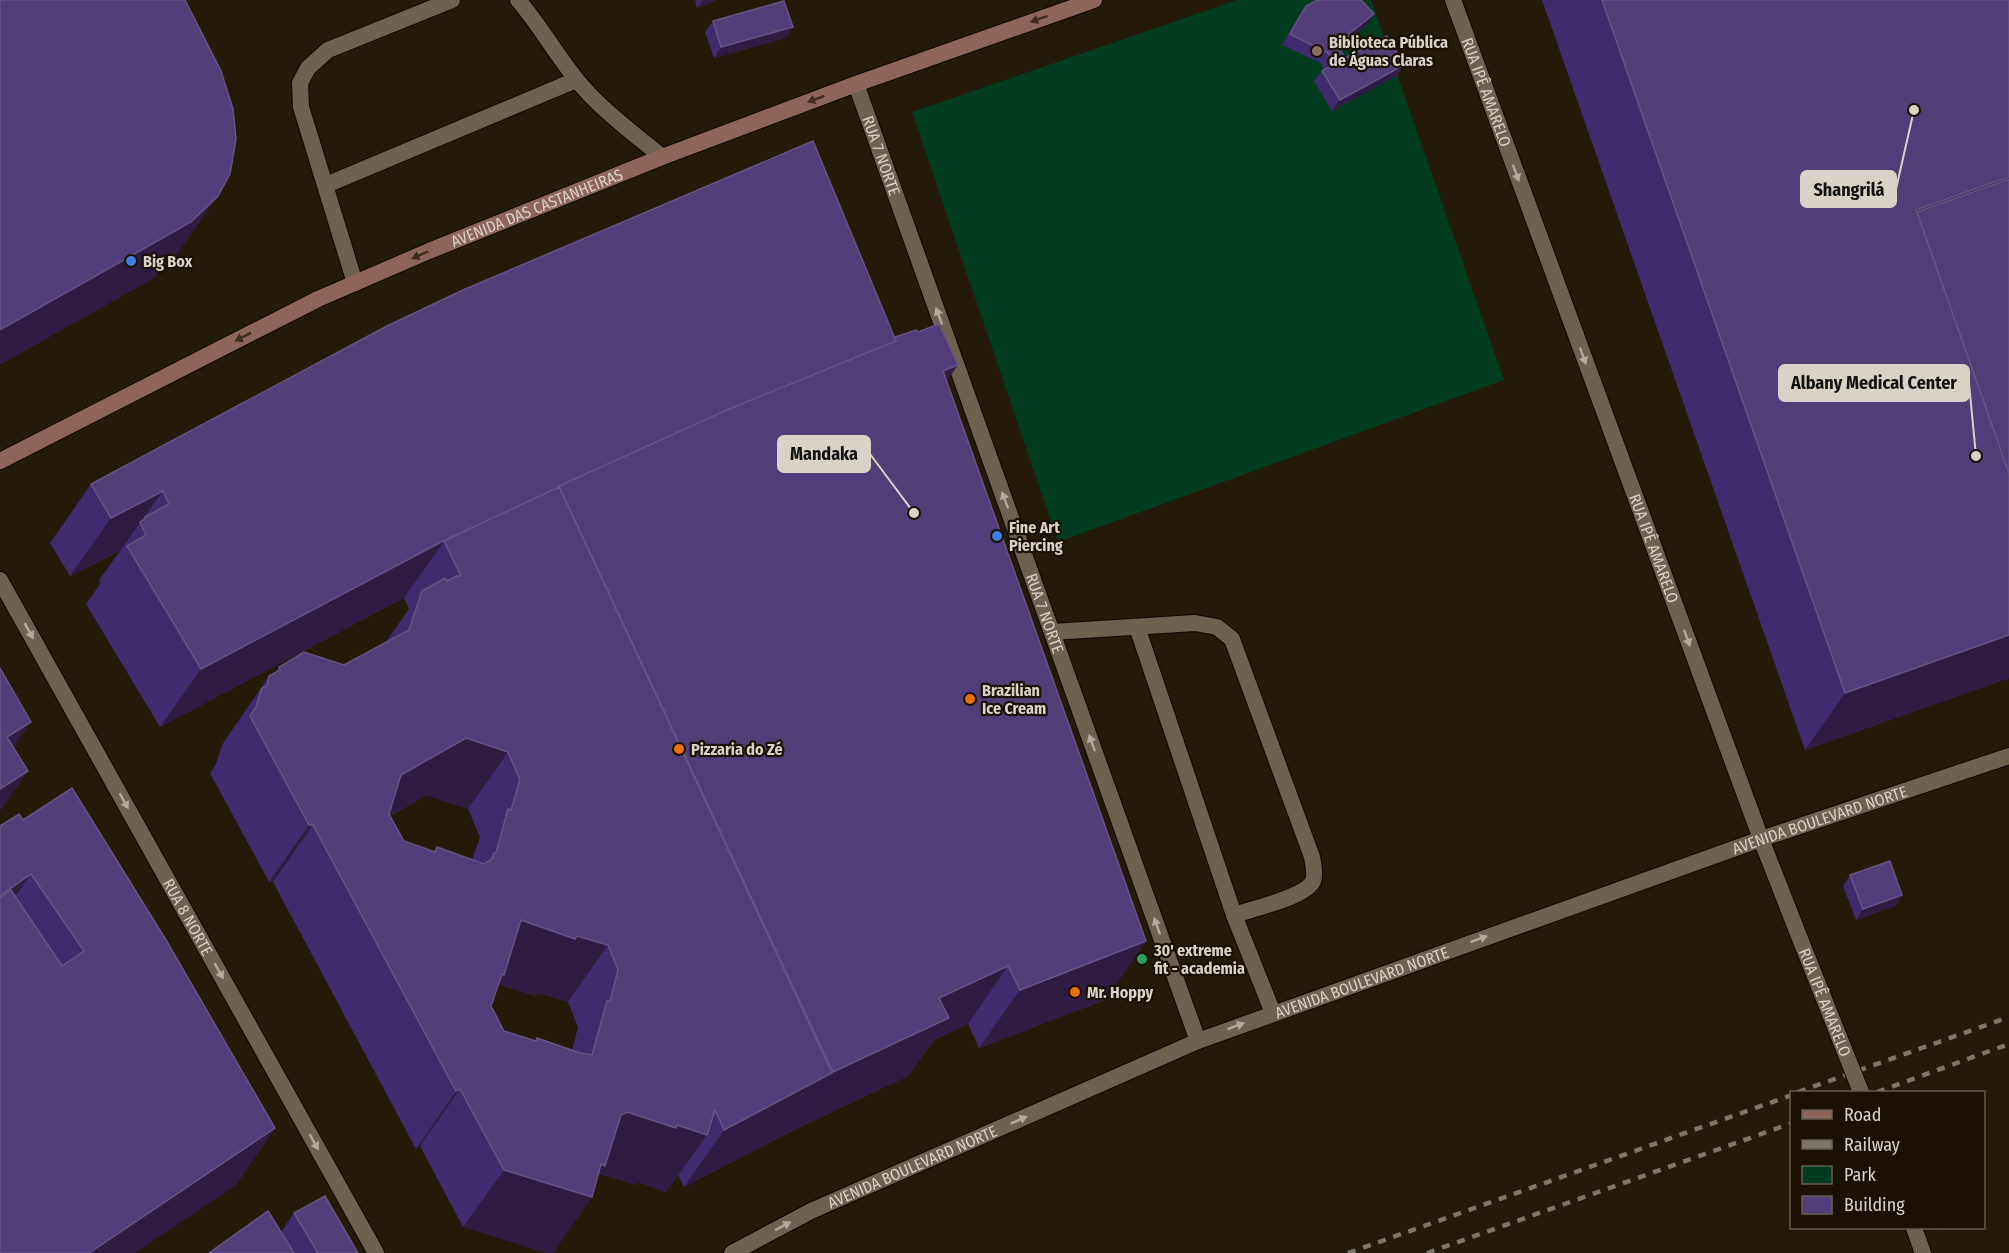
<svg xmlns="http://www.w3.org/2000/svg" width="2009" height="1253" viewBox="0 0 2009 1253" font-family="'Fira Sans Condensed',sans-serif">
  <style>
    .green { fill: #013c21 }
    .lines { fill: none; stroke-linecap: round; stroke-linejoin: round }
    .service-casing { stroke: #0d0500; stroke-width: 18 }
    .minor-casing { stroke: #0d0500; stroke-width: 18 }
    .tertiary-casing { stroke: #0d0500; stroke-width: 18 }
    .secondary-casing { stroke: #0d0500; stroke-width: 18 }
    .service { stroke: #6d624e; stroke-width: 16 }
    .minor { stroke: #6d624e; stroke-width: 16 }
    .tertiary { stroke: #6d624e; stroke-width: 16 }
    .secondary { stroke: #8e6659; stroke-width: 16 }
    .rail { stroke: #7e7768; stroke-width: 4.5; stroke-dasharray: 8 8; stroke-linecap: butt }
    .tertiary-bridge-casing { stroke: #0d0500; stroke-width: 18; stroke-linecap: butt }
    .tertiary-bridge { stroke: #6d624e; stroke-width: 16 }
    .wall { fill: #402b6f; fill-rule: evenodd }
    .shaded-wall { fill: #2e1c42 }
    .building { fill: #513d78; stroke: #665484; stroke-width: 1.5; fill-rule: evenodd }
    .oneway { fill: #3d2b1c }
    .oneway2 { fill: #b3ab9d }
    .education-dot { fill: #8d6e63; stroke: #1a1102; stroke-width: 2 }
    .shop-dot { fill: #3f7fe0; stroke: #1a1102; stroke-width: 2 }
    .food-dot { fill: #e8710a; stroke: #1a1102; stroke-width: 2 }
    .leisure-dot { fill: #2e9e5b; stroke: #1a1102; stroke-width: 2 }
    .labels { text-anchor: middle; stroke-width: 4.5; stroke-linejoin: round; paint-order: stroke }
    .poi-label { font-size: 16px; font-weight: bold; fill: #d8d2c7; stroke: #1a1102; text-anchor: start }
    .street-label { font-size: 16px; fill: #d8d2c7; stroke: #1a1102 }
    .leader { fill: none; stroke: #d8d2c7; stroke-width: 2 }
    .callout-dot { fill: #d8d2c7; stroke: #1a1102; stroke-width: 2 }
    .callout { fill: #d8d2c7; stroke: #d8d2c7; stroke-width: 2 }
    .callout-label { font-size: 18px; text-anchor: middle; font-weight: bold; fill: #111 }
  </style>
  <rect width="100%" height="100%" fill="#231a08"/>
  <path class="green" d="M1237,0H1371L1504,380L1058,542L912,112Z"/>
  <g class="lines">
    <defs>
      <g id="service">
        <path d="M518,0C539,24 555,53 576,79C600,109 632,132 662,157"/>
        <path d="M326,185L576,80"/>
        <path d="M355,283L301,107L300,83L308,68L328,50L452,0"/>
        <path d="M1137,627L1234,915L1273,1013"/>
        <path d="M1052,632L1195,623L1217,627L1232,639L1312,857C1313,864 1316,873 1313,881C1306,897 1252,909 1234,915"/>
      </g>
      <g id="minor">
        <path id="s1" d="M856,84L1198,1041"/>
        <path id="s2" d="M0,580L376,1253"/>
      </g>
      <g id="tertiary">
        <path id="s3" d="M1453,0L1761,839L1795,926"/>
        <path d="M1914,1228L1923,1253"/>
        <path id="s4" d="M732,1253L811,1211L1198,1041L1761,839L2009,756"/>
      </g>
      <g id="secondary">
        <path id="s5" d="M0,461L318,299L429,251L662,157L856,84L1094,0"/>
      </g>
    </defs>
    <use href="#service" class="service-casing"/>
    <use href="#minor" class="minor-casing"/>
    <use href="#tertiary" class="tertiary-casing"/>
    <use href="#secondary" class="secondary-casing"/>
    <use href="#service" class="service"/>
    <use href="#minor" class="minor"/>
    <use href="#tertiary" class="tertiary"/>
    <use href="#secondary" class="secondary"/>
    <g class="rail">
      <path d="M1798,1092L2009,1017"/>
      <path d="M1877,1092L2009,1044"/>
      <path d="M1348,1253L1792,1095"/>
      <path d="M1427,1253L1792,1123"/>
    </g>
    <defs>
      <g id="tertiary-bridge">
        <path id="s6" d="M1795,926L1861,1092"/>
      </g>
    </defs>
    <use href="#tertiary-bridge" class="tertiary-bridge-casing"/>
    <use href="#tertiary-bridge" class="tertiary-bridge"/>
  </g>
  <g class="wall">
    <path d="M695,0H717L697,8Z"/>
    <path d="M1313,0H1361L1367,25L1345,42L1340,50L1345,58L1404,65L1396,76L1332,111L1314,81L1322,71L1324,70L1321,63L1282,45L1298,17L1306,6L1313,2Z"/>
    <path d="M1542,0H2009V678L1805,750Z"/>
    <path d="M713,21L786,38L714,58L705,32Z"/>
    <path d="M895,338L947,381L1146,941L1105,1000L979,1048L968,1024L934,1040L908,1076L792,1131L684,1187L678,1175L666,1192L638,1182L636,1185L600,1174L463,1227L420,1146L416,1149L273,882H269L210,773L216,764L222,745L269,676L274,674L279,667L344,665L385,643L409,609L404,598L160,727L86,604L100,584L99,580L120,551L70,576L50,543L91,484ZM426,795L468,809L480,837L472,860L437,847L434,851L404,841L390,816ZM498,984L535,996L537,993L568,1002L578,1027L572,1050L537,1038L535,1041L504,1031L491,1006Z"/>
    <path d="M23,820L275,1128L235,1186L0,1253V826Z"/>
    <path d="M1850,875L1902,895L1895,906L1856,920L1843,886Z"/>
    <path d="M294,1213L358,1253H209L281,1232Z"/>
  </g>
  <g class="shaded-wall">
    <path d="M703,0H717L697,8Z"/>
    <path d="M1374,14L1367,25L1343,44L1350,33Z"/>
    <path d="M793,27L786,38L714,58L721,47Z"/>
    <path d="M1404,65L1396,76L1332,111L1340,100Z"/>
    <path d="M2009,177V220L1927,249L1916,210Z"/>
    <path d="M218,196L177,254L151,280L0,365V330Z"/>
    <path d="M958,365L917,424L943,371Z"/>
    <path d="M163,491L120,551L70,576L111,518Z"/>
    <path d="M445,540L404,598L160,727L201,669Z"/>
    <path d="M2009,635V678L1805,750L1845,693Z"/>
    <path d="M31,722L0,767L7,737Z"/>
    <path d="M466,738L508,752L468,809L426,795L361,832L401,775Z"/>
    <path d="M28,771L0,811V789Z"/>
    <path d="M309,825H313L273,882H269Z"/>
    <path d="M31,874L0,919V896Z"/>
    <path d="M1902,895L1895,906L1856,920L1863,909Z"/>
    <path d="M521,920L608,945L568,1002L537,993L535,996L498,984Z"/>
    <path d="M1146,941L1105,1000L979,1048L1020,990Z"/>
    <path d="M1008,966L968,1024L934,1040L908,1076L792,1131L833,1072L939,998Z"/>
    <path d="M832,1073L792,1131L684,1187L724,1130Z"/>
    <path d="M460,1089L420,1146L416,1149L456,1091Z"/>
    <path d="M627,1112L677,1125L707,1135L666,1192L638,1182L636,1185L600,1174L584,1195L592,1197L553,1253H546L463,1227L504,1170Z"/>
    <path d="M275,1128L235,1186L135,1253H89Z"/>
    <path d="M1939,1227H1947L1937,1231Z"/>
  </g>
  <g class="building">
    <path d="M0,0H185L221,71L233,109L236,139L230,174L218,196L191,222L0,330Z"/>
    <path d="M1318,0H1361L1374,14L1350,33L1340,50L1345,58L1387,36L1404,65L1340,100L1322,71L1334,64L1328,53L1290,34L1306,6Z"/>
    <path d="M1602,0H2009V177L1916,210L2009,473V635L1845,693Z"/>
    <path d="M784,1L793,27L721,47L713,21Z"/>
    <path d="M813,141L896,341L727,410L559,486L560,487L445,540L201,669L127,546L146,535L140,522L146,518L145,517L169,504L163,491L111,518L91,484L387,326L463,290Z"/>
    <path d="M2009,179V473L1917,212Z"/>
    <path d="M939,324L958,365L943,371L1146,941L1020,990L1008,966L939,998L949,1018L833,1072L559,486L727,410L896,341L895,337L916,330L918,332Z"/>
    <path d="M559,487L832,1073L724,1130L715,1110L707,1135L677,1125L676,1128L627,1112L621,1115L605,1166L601,1164L592,1197L504,1170L460,1089L456,1091L313,825H309L250,716L256,707L262,688L267,686L269,676L280,670L279,667L304,652L344,665L409,630L422,591L445,578L447,581L457,576H461L444,541ZM466,738L508,752L520,780L511,810L508,809L496,853H494L492,859L484,864L437,847L435,852L404,841L389,814L401,775ZM521,920L575,939L577,936L608,945L618,970L610,1001H607L592,1055L580,1053L537,1038L536,1041L504,1031L491,1006L502,974L504,975Z"/>
    <path d="M0,668L31,722L7,737L28,771L0,789Z"/>
    <path d="M72,788L166,940L275,1128L89,1253H0V826L19,814L23,820ZM31,874L84,951L62,966L11,890L1,897L0,896Z"/>
    <path d="M1890,861L1902,895L1863,909L1850,875Z"/>
    <path d="M325,1196L358,1253H318L294,1213Z"/>
    <path d="M268,1211L294,1253H209Z"/>
  </g>
  <defs><path id="oneway-solid" d="M-6-.8H1V-3.2L6.5 0L1 3.2V.8H-6Z" transform="scale(1.5)"/></defs>
  <g class="oneway">
    <use href="#oneway-solid" transform="translate(1039 19) rotate(161)"/>
    <use href="#oneway-solid" transform="translate(816 99) rotate(159)"/>
    <use href="#oneway-solid" transform="translate(420 255) rotate(156)"/>
    <use href="#oneway-solid" transform="translate(243 337) rotate(153)"/>
  </g>
  <g class="oneway2">
    <use href="#oneway-solid" transform="translate(1516 173) rotate(70)"/>
    <use href="#oneway-solid" transform="translate(939 316) rotate(-110)"/>
    <use href="#oneway-solid" transform="translate(1583 356) rotate(70)"/>
    <use href="#oneway-solid" transform="translate(1005 500) rotate(-110)"/>
    <use href="#oneway-solid" transform="translate(29 631) rotate(61)"/>
    <use href="#oneway-solid" transform="translate(1687 638) rotate(70)"/>
    <use href="#oneway-solid" transform="translate(1092 743) rotate(-110)"/>
    <use href="#oneway-solid" transform="translate(124 801) rotate(61)"/>
    <use href="#oneway-solid" transform="translate(1157 926) rotate(-110)"/>
    <use href="#oneway-solid" transform="translate(1479 939) rotate(-20)"/>
    <use href="#oneway-solid" transform="translate(219 971) rotate(61)"/>
    <use href="#oneway-solid" transform="translate(1236 1026) rotate(-20)"/>
    <use href="#oneway-solid" transform="translate(1019 1120) rotate(-24)"/>
    <use href="#oneway-solid" transform="translate(314 1142) rotate(61)"/>
    <use href="#oneway-solid" transform="translate(783 1226) rotate(-28)"/>
  </g>
  <circle class="education-dot" cx="1317" cy="51" r="6"/>
  <g class="shop-dot">
    <circle cx="131" cy="261" r="6"/>
    <circle cx="997" cy="536" r="6"/>
  </g>
  <g class="food-dot">
    <circle cx="970" cy="699" r="6"/>
    <circle cx="679" cy="749" r="6"/>
    <circle cx="1075" cy="992" r="6"/>
  </g>
  <circle class="leisure-dot" cx="1142" cy="959" r="6"/>
  <g class="labels">
    <g class="poi-label">
      <text x="1329" y="48">Biblioteca Pública<tspan x="1329" dy="18">de Águas Claras</tspan></text>
      <text x="143" y="267">Big Box</text>
      <text x="1009" y="533">Fine Art<tspan x="1009" dy="18">Piercing</tspan></text>
      <text x="982" y="696">Brazilian<tspan x="982" dy="18">Ice Cream</tspan></text>
      <text x="691" y="755">Pizzaria do Zé</text>
      <text x="1154" y="956">30' extreme<tspan x="1154" dy="18">fit - academia</tspan></text>
      <text x="1087" y="998">Mr. Hoppy</text>
    </g>
    <g class="street-label">
      <text dy="6" stroke="none"><textPath href="#s3" startOffset="98">RUA IPÊ AMARELO</textPath></text>
      <text dy="6" stroke="none"><textPath href="#s1" startOffset="76">RUA 7 NORTE</textPath></text>
      <text dy="6" stroke="none"><textPath href="#s5" startOffset="594">AVENIDA DAS CASTANHEIRAS</textPath></text>
      <text dy="6" stroke="none"><textPath href="#s3" startOffset="584">RUA IPÊ AMARELO</textPath></text>
      <text dy="6" stroke="none"><textPath href="#s1" startOffset="562">RUA 7 NORTE</textPath></text>
      <text dy="6" stroke="none"><textPath href="#s4" startOffset="1172">AVENIDA BOULEVARD NORTE</textPath></text>
      <text dy="6" stroke="none"><textPath href="#s2" startOffset="386">RUA 8 NORTE</textPath></text>
      <text dy="6" stroke="none"><textPath href="#s4" startOffset="686">AVENIDA BOULEVARD NORTE</textPath></text>
      <text dy="6" stroke="none"><textPath href="#s6" startOffset="82">RUA IPÊ AMARELO</textPath></text>
      <text dy="6" stroke="none"><textPath href="#s4" startOffset="200">AVENIDA BOULEVARD NORTE</textPath></text>
    </g>
  </g>
  <path class="leader" d="M1914 110L1896 189M1976 456L1969 383M914 513L870 454"/>
  <g class="callout-dot">
    <circle cx="1914" cy="110" r="6"/>
    <circle cx="1976" cy="456" r="6"/>
    <circle cx="914" cy="513" r="6"/>
  </g>
  <g class="callout">
    <rect x="1801" y="171" width="95" height="36" rx="6"/>
    <rect x="1779" y="365" width="190" height="36" rx="6"/>
    <rect x="778" y="436" width="92" height="36" rx="6"/>
  </g>
  <g class="callout-label">
    <text x="1849" y="196">Shangrilá</text>
    <text x="1874" y="389">Albany Medical Center</text>
    <text x="824" y="460">Mandaka</text>
  </g>
  <rect x="1790" y="1091" width="195" height="138" fill="#1a1102" stroke="#665e51" stroke-width="1.5"/>
  <rect x="1802" y="1110" width="30" height="9" fill="#8e6659" stroke="#665e51" stroke-width="1.5"/>
  <text x="1844" y="1121" font-size="18" fill="#d8d2c7">Road</text>
  <rect x="1802" y="1140" width="30" height="9" fill="#7e7768" stroke="#665e51" stroke-width="1.5"/>
  <text x="1844" y="1151" font-size="18" fill="#d8d2c7">Railway</text>
  <rect x="1802" y="1166" width="30" height="18" fill="#013c21" stroke="#665e51" stroke-width="1.5"/>
  <text x="1844" y="1181" font-size="18" fill="#d8d2c7">Park</text>
  <rect x="1802" y="1196" width="30" height="18" fill="#513d78" stroke="#665e51" stroke-width="1.5"/>
  <text x="1844" y="1211" font-size="18" fill="#d8d2c7">Building</text>
</svg>
